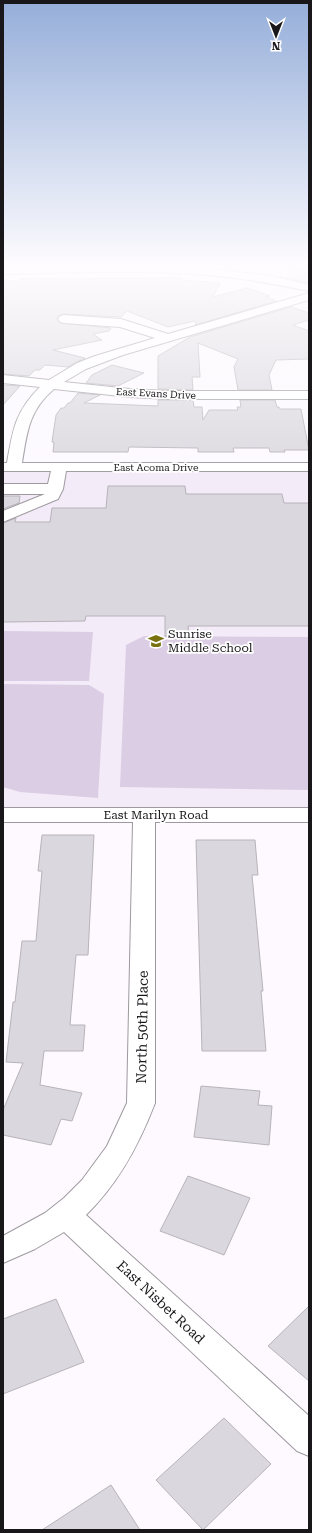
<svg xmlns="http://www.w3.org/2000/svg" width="312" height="1533" viewBox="0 0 312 1533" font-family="'Roboto Serif',serif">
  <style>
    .built { fill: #f3ebf8 }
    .green { fill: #dbcde3 }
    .building { fill: #dbd7de; stroke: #b7b3b9 }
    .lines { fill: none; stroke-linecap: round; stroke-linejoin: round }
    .minor-casing { stroke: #9d999f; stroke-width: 2 }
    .minor { fill: #fff; fill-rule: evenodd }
    .labels { text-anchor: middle; stroke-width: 3.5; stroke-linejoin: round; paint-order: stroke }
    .far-street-label { font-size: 10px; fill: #19171a; stroke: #fff }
    .poi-label { font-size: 12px; fill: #19171a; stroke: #fff; text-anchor: start }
    .street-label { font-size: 12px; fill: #19171a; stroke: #fff }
    .near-street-label { font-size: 14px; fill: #19171a; stroke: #fff }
  </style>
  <rect width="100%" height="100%" fill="#fdf9ff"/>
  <rect class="built" x="3" y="467" width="306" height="348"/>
  <g class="green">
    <path d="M3,631L93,632L89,681H3Z"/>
    <path d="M144,636L309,637V790L120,787L126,645Z"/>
    <path d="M3,684L89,685L104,694L98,798L20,792L3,787Z"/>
  </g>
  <g class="building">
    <path d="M293,269L309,270V282L306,283L287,278Z"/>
    <path d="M181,278V280L220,283L213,297L247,288L270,296L266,297L276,301L195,325L196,324L195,321L168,327L127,311L121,317L64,314L60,315L57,318L60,323L111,328L109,331L93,334L102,340L53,350L85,358L68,367L45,365L40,370H35L29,376L3,374V281H19V279Z"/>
    <path d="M291,307L309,313V320L293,325L309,331V359L276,360L269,375L272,390H238L234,367L238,359L198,343L200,377H192L193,390L158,389V356L190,337Z"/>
    <path d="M112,365L144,373L118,386L86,383L92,375Z"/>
    <path d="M3,385L20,386L3,405Z"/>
    <path d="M78,393L100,395L84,403L158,406V400H193L194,407H202L203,420L209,410H238L237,407H241L240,400H275L277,407H279L280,409H301L309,450H284L285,452H270L269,448H233L234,452H198V448L129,447L128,452H53L54,442H52L56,415L61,408H64L68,403H70Z"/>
    <path d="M108,486H185L186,494H282L284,503H309V626H188L189,636H165V616H86L85,621L3,622V523L16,518L15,522H50L52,508H106Z"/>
    <path d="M3,496H20L19,503L3,509Z"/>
    <path d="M42,835H94L88,955H76L70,1025H85L83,1051H44L40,1085L82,1093L72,1121L61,1119L51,1145L3,1135V1110L23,1063L6,1062L13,1002H15L22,941H36L42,871H38Z"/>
    <path d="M196,840H255L258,875H252L263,991H261L266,1051H202Z"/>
    <path d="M201,1086L260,1091L258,1105L272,1106L269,1145L194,1137Z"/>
    <path d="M188,1176L250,1198L224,1255L160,1231Z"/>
    <path d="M56,1299L84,1362L3,1394V1319Z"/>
    <path d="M309,1306V1381L268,1346Z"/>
    <path d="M224,1418L271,1464L203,1530L156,1480Z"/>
    <path d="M111,1485L140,1530H42Z"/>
  </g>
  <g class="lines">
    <defs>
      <g id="minor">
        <path d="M3,268H203L272,276L309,285V291C284,286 259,281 234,278C158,268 80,273 3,274Z"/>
        <path d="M309,293V300L123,355L86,369L64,382L130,389L168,391H309V399H168L130,397L54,389C29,410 27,432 22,463H309V471H66L63,489L58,499L3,522V511L45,494H3V484H48L51,471H3V463H7C13,429 15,412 40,387L3,383V375L49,380L77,363L95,356L155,338L120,327L64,323L60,322L58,319L60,316L64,315L121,319L168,334Z"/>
        <path d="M3,808H309V822H155V1103C139,1145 118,1184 86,1215L309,1416V1456L297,1451L64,1232L35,1249L3,1263V1236L45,1213L64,1198L82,1180L107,1146L127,1103L133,822H3Z"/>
      </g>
    </defs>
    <use href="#minor" class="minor-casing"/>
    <use href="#minor" class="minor"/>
  </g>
  <linearGradient id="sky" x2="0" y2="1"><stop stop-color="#95aed9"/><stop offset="0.55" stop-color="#fefcff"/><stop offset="1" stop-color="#fefcff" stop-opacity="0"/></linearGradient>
  <rect width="312" height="483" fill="url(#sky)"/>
  <defs>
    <symbol id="school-bare" viewBox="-9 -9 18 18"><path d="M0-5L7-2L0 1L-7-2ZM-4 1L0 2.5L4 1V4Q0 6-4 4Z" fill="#797111" stroke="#fff" stroke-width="2.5" paint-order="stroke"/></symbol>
  </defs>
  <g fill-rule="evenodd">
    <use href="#school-bare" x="145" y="630" width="22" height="22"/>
  </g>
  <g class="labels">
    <g class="far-street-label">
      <text transform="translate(156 393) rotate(3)" y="4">East Evans Drive</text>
      <text x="156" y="471">East Acoma Drive</text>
    </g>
    <g class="poi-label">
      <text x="168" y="638">Sunrise<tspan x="168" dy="14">Middle School</tspan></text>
    </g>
    <g class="street-label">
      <text x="156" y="819">East Marilyn Road</text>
    </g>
    <g class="near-street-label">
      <text transform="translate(142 1027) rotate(-89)" y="5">North 50th Place</text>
      <text transform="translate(161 1302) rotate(43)" y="5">East Nisbet Road</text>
    </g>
  </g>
  <rect width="312" height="1533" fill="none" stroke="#19171a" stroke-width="8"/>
  <g transform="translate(276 36) rotate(180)" stroke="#ffffff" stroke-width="3" paint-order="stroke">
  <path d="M0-3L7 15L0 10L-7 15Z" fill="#19171a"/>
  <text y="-6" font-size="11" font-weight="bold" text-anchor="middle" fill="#19171a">N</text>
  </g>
</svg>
